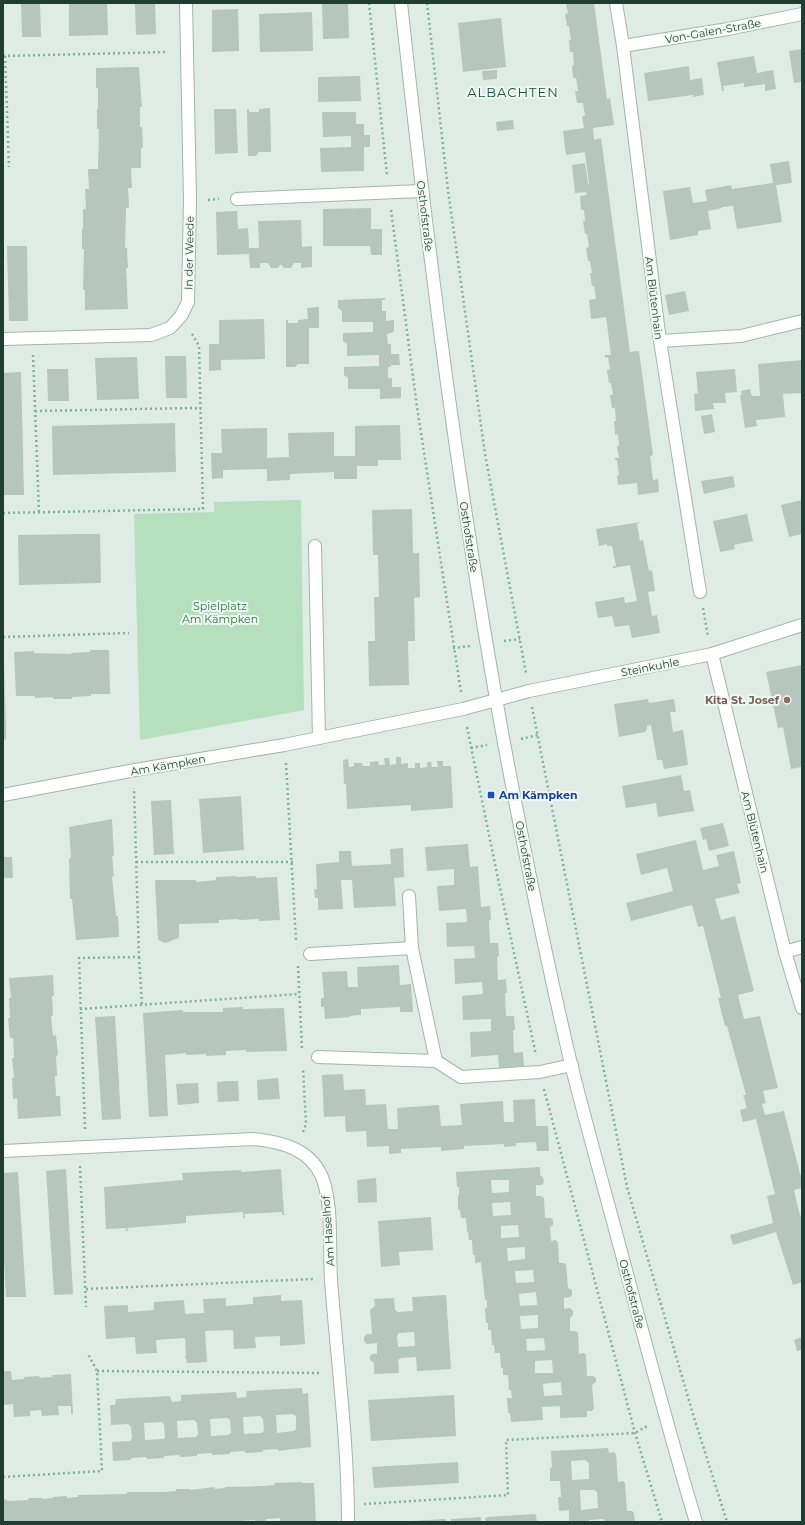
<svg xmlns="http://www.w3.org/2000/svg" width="805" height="1525" viewBox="0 0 805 1525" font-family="Montserrat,sans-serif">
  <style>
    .green { fill: #b6dfbe }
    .building { fill: #b4c6be; fill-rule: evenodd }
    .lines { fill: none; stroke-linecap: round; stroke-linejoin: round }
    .minor-casing { stroke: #a2b4ac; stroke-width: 14 }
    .path { stroke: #7db29d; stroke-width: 2.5; stroke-dasharray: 2 3; stroke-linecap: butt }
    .minor { stroke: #fff; stroke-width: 12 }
    .education-dot { fill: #8d6e63; stroke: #f0f8f3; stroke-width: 1.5 }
    .transit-dot { fill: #1a4fb4; stroke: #f0f8f3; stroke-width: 1.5 }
    .labels { text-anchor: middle; stroke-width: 4; stroke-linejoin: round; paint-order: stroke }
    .street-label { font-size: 11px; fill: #1f3d32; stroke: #f0f8f3 }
    .park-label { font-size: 11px; fill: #26773f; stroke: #f0f8f3 }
    .education-label { font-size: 11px; font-weight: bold; fill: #785e54; stroke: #f0f8f3; text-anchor: end }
    .transit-label { font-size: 11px; font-weight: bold; fill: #164399; stroke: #f0f8f3; text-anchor: start }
    .quarter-label { font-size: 13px; letter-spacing: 1px; fill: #19503e; stroke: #f0f8f3 }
  </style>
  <rect width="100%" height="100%" fill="#dfece5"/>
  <path class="green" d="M301,500L304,710L140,740L134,514L214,512V502Z"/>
  <g class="building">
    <path d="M21,3H40L41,37H22Z"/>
    <path d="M69,3H107L108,35L69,36Z"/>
    <path d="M135,3H155L156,34L136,35Z"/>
    <path d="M322,3H348L349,38L323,39Z"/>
    <path d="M566,3H594L607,99L610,98L614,125L593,128L594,140L601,138L630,352L639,351L653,455L650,456L653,480L658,479L659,492L638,495L637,483L618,485L617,476L619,475L617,460H615V458H619L617,446H619L618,434L615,435L614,421H616L615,408H612L610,395H613L611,383H609L607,370L610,369L608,357L605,358V355H611L606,317L591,319L589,300L596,299L594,286H592L590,273H592L590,261H588L586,248L589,247L587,234H585L583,221H585L584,210H581L580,196L587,195L586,192L575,193L572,165L585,163L588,184H589L585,152L566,155L563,131L584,128L582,116H585L583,103H577L575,91H578L576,78H574L573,77L572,66L574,65L573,52H570L569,40H571L569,26H567L565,14L568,13Z"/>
    <path d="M238,9L239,51L212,52V10Z"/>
    <path d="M312,12L313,51L260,52L259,14Z"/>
    <path d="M501,18L506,67L463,72L458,23Z"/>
    <path d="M802,49V82L794,83L789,51Z"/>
    <path d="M754,56L757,73L773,70L776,89L765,91V84L744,87V83L723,86L724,91H722L717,62Z"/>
    <path d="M689,66L690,80L702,78L704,95L693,97V95L648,101L644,73Z"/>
    <path d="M139,67L142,107H140V127H142L143,147L141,148V168H131L132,188H128L129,208H126L125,248H127L128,268H126L128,309L85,310V290H83L84,249H82V229H83V209H86L85,189H89L88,169H98L99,129H97V109H98V88H96V68Z"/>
    <path d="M497,70V79L483,80L482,71Z"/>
    <path d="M360,76L361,101L318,102V77Z"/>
    <path d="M270,108L271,152H259L256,156H248L247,109H249V112H259V109Z"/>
    <path d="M214,109H236L238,153L215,154Z"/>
    <path d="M322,112H356V124H364V135H370V147H364V171L321,172L320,148L351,147V136L323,137Z"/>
    <path d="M513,120L514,129L497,131L496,122Z"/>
    <path d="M789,161L792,183L776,185L782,222L737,229L733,206L722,207V208L708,211L711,229L698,231V235L670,240L663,191L690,187L693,203L707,201L705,190L731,185L732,189L773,183L770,164Z"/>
    <path d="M371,208V229H382V255H371L370,246H323V209Z"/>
    <path d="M237,211L238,229L248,228L249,248H259L258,221L301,220L302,247L312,246V267L301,268V263H294L291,268H284L281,264L278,268H271L268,263H260V268H250L249,254L217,255L216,212Z"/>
    <path d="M7,246H27L28,321H9Z"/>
    <path d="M685,291L689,311L669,315L665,295Z"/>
    <path d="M385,298V300H382V311H386V321L394,320V332L387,334L388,344H391V354H399L400,365H391V367H388V378H392V387H401V398L380,399V389H348V378L344,375V367L379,366V355L347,356V344L343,341V333L373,332V322H342V311L338,308V300Z"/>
    <path d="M319,307V328H309V364H298L295,367H286V320H288V323H298V320L308,319L307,308Z"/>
    <path d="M264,319L265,359L221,360V370L209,371V344H219V320Z"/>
    <path d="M165,356H186L187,398H166Z"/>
    <path d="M137,357L139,399L97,400L95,358Z"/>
    <path d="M802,360V393L783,394L785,417L756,420L757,426L745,428L740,395H742L741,391L750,389L752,396H760L758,364Z"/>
    <path d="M47,369H68L69,401H48Z"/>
    <path d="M735,369L737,392L725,393L726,403H713L714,409L695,411L694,394L698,393L696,372Z"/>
    <path d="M21,372L24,495H3V373Z"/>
    <path d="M712,414L715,432L704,434L701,416Z"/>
    <path d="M175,423L176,472L53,475L52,426Z"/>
    <path d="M400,425L401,460H378V466H357V479H334V472L290,474V480L267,481V469L223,470V478L212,479L211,453H222L221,429L267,428V458L289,457L288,433L334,432V456H355V426Z"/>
    <path d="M733,476L735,487L704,494L701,481Z"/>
    <path d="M802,500V534L789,537L781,505Z"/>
    <path d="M412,509L413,553H419L420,597L414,598L415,641H408L409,685L369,686L368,641H375L374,597H379L378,555H373L372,510Z"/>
    <path d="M747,514L753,541L734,545L735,549L720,552L713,521Z"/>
    <path d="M641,522L637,524L640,541L643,540L649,571L652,570L655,591L648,592L652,616L657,615L660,633L632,638L629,625L615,627L612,616L598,618L595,602L624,597L625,603L637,601L630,565L613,568V566H616L612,546H607V544L599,546L596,529Z"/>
    <path d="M79,534H100L101,583L19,585L18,535Z"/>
    <path d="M90,650H109L110,694H91V696L72,697V699H53V697L35,698V696H16L14,652L34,651V653L71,654V653L90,652Z"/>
    <path d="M3,662H4L6,729V739L3,740Z"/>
    <path d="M802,665V767L791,769L783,727L778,728L766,672Z"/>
    <path d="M648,699L649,703L674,699L676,712H670L673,732L683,730L688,765L664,769L662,760H657L651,725L647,726V729L645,732L619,737L614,704Z"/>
    <path d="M396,757H401V764L408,763V768H415V763H420V768L427,767V762H431L432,767H438L437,761H443V766H451L453,808L411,811V805L347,809L346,784H344L343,760L348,759L349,767L354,766V763H362L363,766H370V762L378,761L379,765H385L384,758H389L390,765L396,764Z"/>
    <path d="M681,775L684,791L690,790L694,811L658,817L656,803L626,808L622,786Z"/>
    <path d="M241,796L244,850L203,853L199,799Z"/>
    <path d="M171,800L174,854L154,855L151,801Z"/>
    <path d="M112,819L114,856H112L114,876L112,877L116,916H118L119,937L76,940L72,899H70L69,859L71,858L69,827Z"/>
    <path d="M723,823L729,846L709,851L706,839L703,840L700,828Z"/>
    <path d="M696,840L703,870L719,866L716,855L734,851L741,883L737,884L740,893L715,899L721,920L735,916L754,991L738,995L744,1019L760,1016L778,1088L763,1091L766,1103L762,1104L765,1115L784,1111L802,1181V1188L794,1190L800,1216L802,1215V1282L793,1285L776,1232L733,1245L730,1235L773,1223L767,1196L775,1194L756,1119L743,1122L740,1110L747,1108L743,1095H746L727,1026H725L718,998H721L703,926L698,927L692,905L631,921L626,903L673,891L667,868L641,875L636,854Z"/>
    <path d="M468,844L470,867L478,866L481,907L490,906L491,920H489L490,943H498L499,956L497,957L498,980L506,979L507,993H505L506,1016H514L515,1030H513L514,1053L523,1052L524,1066L499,1068L498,1055L471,1057L470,1032L491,1031V1019L463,1020L462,996L483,994L482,982L455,984L454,959L475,958L474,946L447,947L446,923L467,922L466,909L439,911L437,886L454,885V869L427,871L425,847Z"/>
    <path d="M403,848L404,877L394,878L396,906L354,908L352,880H341L343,909L318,910V898H315L314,889H317L316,864L339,862V851H351L352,866L391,864L390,849Z"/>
    <path d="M3,857H12L13,878H3Z"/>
    <path d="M236,876V877L256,876V878L277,877L280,920L259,921V919L239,920L238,919L219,920V923L179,924V938L165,943L158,940L155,880H196V882L216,880V877Z"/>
    <path d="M399,965L400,985L411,984L413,1012H400V1007L361,1009V1015L349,1016L350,1017L325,1019L324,1007H321V998H324L322,972L347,971L348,987H358L357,967Z"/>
    <path d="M53,975L54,996H52L53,1016H51L53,1036L56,1035L58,1055L56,1056L57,1076H55L56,1096H60L61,1116L18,1119L17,1098L13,1099L12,1078H14L12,1058H14L13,1038H10L8,1018H10L9,998H11L9,978Z"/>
    <path d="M243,1007V1009L284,1008L287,1051L246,1052V1050L226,1051V1055L206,1056V1054L186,1055V1053L165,1055L168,1116L149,1117L143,1013L183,1010V1012H223V1008Z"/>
    <path d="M115,1016L121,1119L102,1120L95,1017Z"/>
    <path d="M343,1074L344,1090L365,1089L366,1105L386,1104L388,1129H398L397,1108L439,1105L441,1126L462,1125L460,1104L503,1101L504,1122H514L513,1100L535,1099L536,1126H548L549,1151H537L536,1142L516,1143V1146L504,1147V1144L464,1146V1149L441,1151V1147L401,1149V1153L389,1154V1146L367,1147L366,1131L346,1132L345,1116L324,1117L322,1075Z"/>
    <path d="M278,1078L280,1099L258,1100L257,1080Z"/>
    <path d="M227,1081H238L239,1101L218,1102L217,1082Z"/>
    <path d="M198,1083L199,1103L178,1105L176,1084Z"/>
    <path d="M540,1167V1175L543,1177L544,1182L542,1185H536V1196H541L544,1198L545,1218H551L553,1220V1225L550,1227L551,1241L556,1240L558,1243L559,1263H564L566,1265L568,1288L572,1290V1295L570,1297L564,1298V1309L570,1308L573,1311V1315L570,1318V1331H575L578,1333L579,1354L584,1353L586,1355L587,1376H593L596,1378V1382L592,1385L594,1408L592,1411H587V1417L560,1418V1406L542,1407L543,1420L511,1422L510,1413H508L507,1398H512L511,1390H509L508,1375H503V1368H501L500,1353H495L494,1345H492L491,1330H488V1323H486L485,1308H487V1300H485L481,1262L475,1263V1255H473L472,1240H469L468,1232H467L466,1218H461L460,1210H458V1195H459V1187H457L456,1172ZM491,1180H509V1192L492,1193ZM510,1202L511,1215L493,1216L492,1203ZM518,1225L519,1237L501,1238V1226ZM525,1247V1259L508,1261L507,1248ZM533,1270L534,1282L516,1283L515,1271ZM536,1292L537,1305L520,1306L519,1294ZM538,1315V1328L521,1329L520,1316ZM544,1338L545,1350L527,1351L526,1339ZM552,1360L553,1373H535V1361ZM561,1382L562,1395L544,1396L543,1384Z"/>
    <path d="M66,1169L73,1294L54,1295L46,1171Z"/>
    <path d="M281,1169L284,1215H282V1212L244,1214L245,1218H243V1212L186,1216V1223L127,1228L128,1231H126V1228L106,1229L104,1187L183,1180L182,1173L241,1170V1172Z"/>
    <path d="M18,1172L26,1297H6L3,1242V1173Z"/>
    <path d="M376,1178L377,1202L358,1203L357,1180Z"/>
    <path d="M431,1217L433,1250L399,1252L400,1265L381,1267L378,1221Z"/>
    <path d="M281,1295V1301L302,1300L305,1344L280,1346V1336L255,1337L256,1348L234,1349L233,1330L205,1331L207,1362L187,1363L186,1358H185L186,1354L185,1338L156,1340L157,1353L136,1354L135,1337L106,1339L104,1306L128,1305V1312L154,1310V1302L184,1300L185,1314L204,1313L203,1299L226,1298V1306L253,1304V1297Z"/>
    <path d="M446,1295L451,1369L417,1371L416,1357L401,1358L398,1360L399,1373L374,1374V1363L370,1360V1357L372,1354H377V1343L367,1344L364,1341V1337L367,1334H372L370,1310L375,1306L374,1299L394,1298L395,1310L398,1312L413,1311L412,1297ZM414,1332L415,1346L398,1347L397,1336L399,1333Z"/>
    <path d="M802,1337V1350L797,1351L794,1340Z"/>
    <path d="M3,1371H11L12,1380L24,1379V1377L39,1376L40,1378L52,1377V1375L71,1374L73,1414H71V1406H58L59,1415L42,1416L41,1410L30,1411V1416L14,1417L13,1404L3,1405Z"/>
    <path d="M302,1388L303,1394L308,1393L311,1447L278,1451V1449L263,1450V1452L245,1453V1451L230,1452V1454L212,1455V1453L197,1454V1456L180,1457L179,1455L164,1456V1458L147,1459L146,1457L131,1458V1460L113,1461L112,1442L130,1441L132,1438L131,1427L128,1424L111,1425L110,1405H115L116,1399L170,1396L172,1402L181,1401V1395L236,1392L237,1398L246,1397L247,1391ZM293,1414L296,1416V1429L294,1431L277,1433L276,1415ZM260,1416L263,1419L264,1431L261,1433L244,1434L243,1417ZM227,1418L230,1420L231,1433L228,1435L211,1436L210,1419ZM194,1420L197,1423L198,1434L196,1437L178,1438L177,1421ZM161,1422L164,1424L165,1438L163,1439L145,1440L144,1423Z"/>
    <path d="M454,1395L456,1436L371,1441L368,1400Z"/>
    <path d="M608,1448L609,1453L614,1452L616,1454L618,1482L623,1481L625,1483L627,1511H632L634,1513L635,1522H606L603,1519L589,1520V1522H569V1510L559,1511L558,1497H561L560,1481H550V1468L552,1467L551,1451ZM585,1460L589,1463V1479L572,1480L571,1461ZM580,1490H594L597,1492L598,1508L581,1510Z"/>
    <path d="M458,1462L459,1483L374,1488L372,1467Z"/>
    <path d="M302,1482V1483H314L316,1522H280V1518L266,1519V1522H255V1520L241,1521V1522H3V1500L7,1499V1501L29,1500L28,1498H43V1499L53,1498V1497L67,1496V1498L78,1497V1495L127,1494V1492H166L176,1491V1489H190V1490L215,1487V1489L225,1488V1487L264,1486L275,1485L274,1483Z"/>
    <path d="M535,1514L536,1516L537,1522H486L485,1519L487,1517Z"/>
    <path d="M481,1517V1522H451V1519Z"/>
    <path d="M445,1519L447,1522H412V1521Z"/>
  </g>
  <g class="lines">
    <defs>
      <g id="minor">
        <path d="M401,3C428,251 459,498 504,743C524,850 546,958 571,1064C586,1124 603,1184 619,1244C644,1337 668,1430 696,1522"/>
        <path d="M616,3L623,46L660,341L700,592"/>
        <path d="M623,46L728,29L802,14"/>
        <path d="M237,199L421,191"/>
        <path d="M3,339L151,335L170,328L181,316L188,302L190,200L186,3"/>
        <path d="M660,341L741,336L802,321"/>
        <path d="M315,546L319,738"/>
        <path d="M712,654L785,952L802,1008"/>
        <path d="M3,795L135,770L284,745L463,709L529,691L712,654L802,625"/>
        <path d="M409,896L412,948"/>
        <path d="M785,952L802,947"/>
        <path d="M310,954L412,948L436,1061"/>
        <path d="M318,1057L436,1061L461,1077L540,1072L572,1065"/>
        <path d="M3,1151L254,1139C282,1142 310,1149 322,1177C333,1204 329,1250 331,1280C337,1360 348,1441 348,1522"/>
      </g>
    </defs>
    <use href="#minor" class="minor-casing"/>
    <g class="path">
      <path d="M369,3L387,176"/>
      <path d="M427,3L448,190L485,454L526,673"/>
      <path d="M3,56L168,52"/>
      <path d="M5,56L9,167"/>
      <path d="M208,200L219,199"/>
      <path d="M391,210L417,407L461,692"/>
      <path d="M33,355L39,512"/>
      <path d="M35,411L193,408L201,409"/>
      <path d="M3,513L203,509L199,346L191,332"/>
      <path d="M703,608L708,637"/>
      <path d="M3,637L129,633"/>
      <path d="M504,641L520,639"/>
      <path d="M453,648L470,646"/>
      <path d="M532,707L627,1187L692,1411L727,1522"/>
      <path d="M467,727L497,874L536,1055"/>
      <path d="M521,739L538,735"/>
      <path d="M471,748L487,745"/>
      <path d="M286,763L296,941"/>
      <path d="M136,862H293"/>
      <path d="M139,957L142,1005"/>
      <path d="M298,966L302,1049"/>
      <path d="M80,1009L299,994"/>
      <path d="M544,1089L635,1433L662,1522"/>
      <path d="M85,1129L79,958L139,957L134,788"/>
      <path d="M303,1132L306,1124L303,1068"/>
      <path d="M80,1166L86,1307"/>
      <path d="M86,1289L313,1279"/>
      <path d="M97,1371L322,1373"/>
      <path d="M3,1477L102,1471L97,1371L88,1354"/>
      <path d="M364,1504L508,1495L506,1440L635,1433L649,1425"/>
    </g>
    <use href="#minor" class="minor"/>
  </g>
  <circle class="education-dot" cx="787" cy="700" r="4"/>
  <rect class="transit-dot" x="487" y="791" width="8" height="8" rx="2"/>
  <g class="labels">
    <g class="street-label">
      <text transform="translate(713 31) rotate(-10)" y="4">Von-Galen-Straße</text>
      <text transform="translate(425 216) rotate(83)" y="4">Osthofstraße</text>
      <text transform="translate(189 253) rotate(-89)" y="4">In der Weede</text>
      <text transform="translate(654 298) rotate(83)" y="4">Am Blütenhain</text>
      <text transform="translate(469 537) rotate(81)" y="4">Osthofstraße</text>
      <text transform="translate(650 667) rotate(-11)" y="4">Steinkuhle</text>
      <text transform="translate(168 765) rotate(-10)" y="4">Am Kämpken</text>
      <text transform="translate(755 832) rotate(76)" y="4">Am Blütenhain</text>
      <text transform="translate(526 856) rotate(79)" y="4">Osthofstraße</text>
      <text transform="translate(328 1231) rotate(-94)" y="4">Am Haselhof</text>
      <text transform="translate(632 1294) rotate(75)" y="4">Osthofstraße</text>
    </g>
    <g class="park-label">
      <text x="220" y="610">Spielplatz<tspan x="220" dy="13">Am Kämpken</tspan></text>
    </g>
    <g class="education-label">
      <text x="779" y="704">Kita St. Josef</text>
    </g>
    <g class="transit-label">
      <text x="499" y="799">Am Kämpken</text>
    </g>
    <g class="quarter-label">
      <text x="513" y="97">ALBACHTEN</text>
    </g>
  </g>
  <rect width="805" height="1525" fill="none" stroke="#1f3d32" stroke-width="8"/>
</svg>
